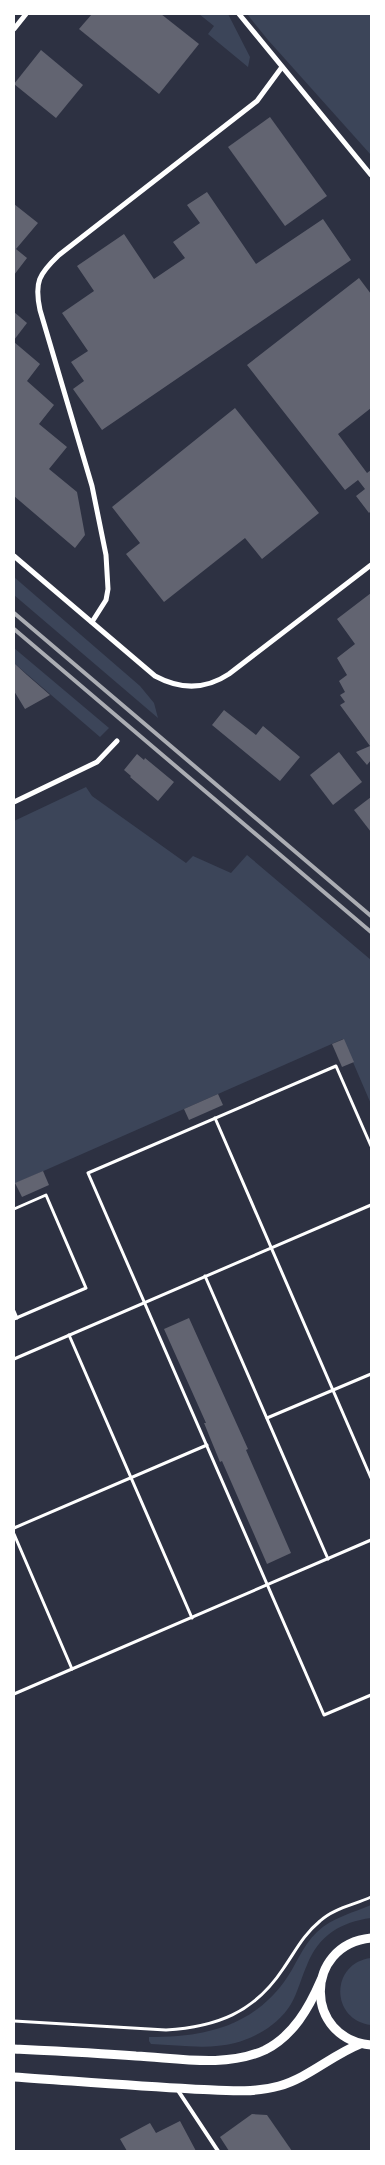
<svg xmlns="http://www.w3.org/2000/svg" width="385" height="2165" viewBox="0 0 385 2165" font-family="Barlow,sans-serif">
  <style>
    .green { fill: #3c4559 }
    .building { fill: #626471 }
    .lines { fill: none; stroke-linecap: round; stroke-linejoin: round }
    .path { stroke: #fff; stroke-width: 3 }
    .service { stroke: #fff; stroke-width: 4 }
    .minor { stroke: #fff; stroke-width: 5 }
    .tertiary { stroke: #fff; stroke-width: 9 }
    .rail { stroke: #abadb3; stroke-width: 4 }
  </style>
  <rect width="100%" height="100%" fill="#2d3142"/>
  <g class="green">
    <path d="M199,14H228L250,57L248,67L208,34L214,26Z"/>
    <path d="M247,14H371V155L268,40Z"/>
    <path d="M14,577L140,686L154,703L158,718L14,595Z"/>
    <path d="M14,648L109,728L100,737L14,663Z"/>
    <path d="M86,787L92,796L186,863L193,856L231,873L247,855L371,960V1104L343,1039L14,1184V821Z"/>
    <path d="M371,1905V1918C341,1922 319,1935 307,1965C301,1978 298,1992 291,2004C279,2024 257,2037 235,2043C208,2050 179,2045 151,2044L149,2041V2037C203,2037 250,2028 284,1982C296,1966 302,1946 317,1932C333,1917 353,1913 371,1905Z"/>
    <path d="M371,1958V2025C330,2020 330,1963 371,1958Z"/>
  </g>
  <g class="building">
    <path d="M92,14H161L199,44L159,94L79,29Z"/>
    <path d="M41,50L83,85L56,118L14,84Z"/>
    <path d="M270,117L327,196L285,226L228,147Z"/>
    <path d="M207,192L256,264L323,219L351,260L102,430L73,389L84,381L71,362L88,351L62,313L94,291L77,266L124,234L154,279L185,258L173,242L200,223L187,205Z"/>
    <path d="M14,204L38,223L16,249L27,258L14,275Z"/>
    <path d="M359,278L371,294V408L338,434L367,473L371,470V511L369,513L356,496L365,489L358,480L345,490L247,365Z"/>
    <path d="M14,312L27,323L14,340Z"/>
    <path d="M14,342L40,364L27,381L54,405L39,424L67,447L49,469L77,492L85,535L75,548L14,496Z"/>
    <path d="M235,408L319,513L262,559L245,538L164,602L126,554L140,543L112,507Z"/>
    <path d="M371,593V760L367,765L356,752L370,746L340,705L345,702L340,695L345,692L339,681L347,675L337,658L355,644L337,619Z"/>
    <path d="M14,663L27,675L50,695L25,709L14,691Z"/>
    <path d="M224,710L256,735L263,726L300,757L280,781L212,725Z"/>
    <path d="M339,752L362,782L333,805L310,775Z"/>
    <path d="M137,754L144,760L145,758L174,782L158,801L130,777L131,776L124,770Z"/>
    <path d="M371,797V832L354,810Z"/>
    <path d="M344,1039L354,1062L342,1067L332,1044Z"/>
    <path d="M218,1094L223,1105L189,1120L184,1109Z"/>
    <path d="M43,1171L49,1185L22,1197L15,1183Z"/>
    <path d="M189,1318L248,1449L246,1450L291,1553L267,1564L222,1461L220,1462L204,1423H206L164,1329Z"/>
    <path d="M252,2114L267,2115L292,2151H229L220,2137Z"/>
    <path d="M180,2121L196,2151H127L120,2139L150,2123L156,2133Z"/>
  </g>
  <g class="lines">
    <g class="path">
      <path d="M215,1118L371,1478"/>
      <path d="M371,1146L336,1066L88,1173L324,1715L371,1695"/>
      <path d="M14,1209L46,1195L86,1288L14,1319"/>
      <path d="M205,1276L328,1559"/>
      <path d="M14,1311L17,1318"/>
      <path d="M69,1335L192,1618"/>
      <path d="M14,1359L371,1205"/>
      <path d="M267,1418L371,1374"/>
      <path d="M14,1528L207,1445"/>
      <path d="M14,1534L72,1669"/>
      <path d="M14,1694L371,1540"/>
      <path d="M14,2021L166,2030C216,2027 254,2013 283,1969C295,1952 303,1935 320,1921C334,1908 354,1905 371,1897"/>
    </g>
    <path class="service" d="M177,2089L218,2151"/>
    <g class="minor">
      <path d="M239,14L371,175"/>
      <path d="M14,29L26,14"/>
      <path d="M14,556L155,676C181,690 205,690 229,674L371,565"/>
      <path d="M92,622L106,600L108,589L106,555L92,486L40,310C34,282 39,274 59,255L257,101L282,67"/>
      <path d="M14,802L97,762L117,741"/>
    </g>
    <g class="tertiary">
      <path d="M371,1938C303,1945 304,2039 371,2045"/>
      <path d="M14,2049C54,2051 95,2053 136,2056C177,2058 226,2068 265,2050C293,2036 309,2008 321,1980"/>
      <path d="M14,2077C73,2081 133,2086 192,2089C221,2090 251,2094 279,2086C308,2078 332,2055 360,2044"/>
    </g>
    <g class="rail">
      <path d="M14,613L371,916"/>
      <path d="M14,629L371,932"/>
    </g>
  </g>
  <rect width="385" height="2165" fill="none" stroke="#ffffff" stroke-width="30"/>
</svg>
